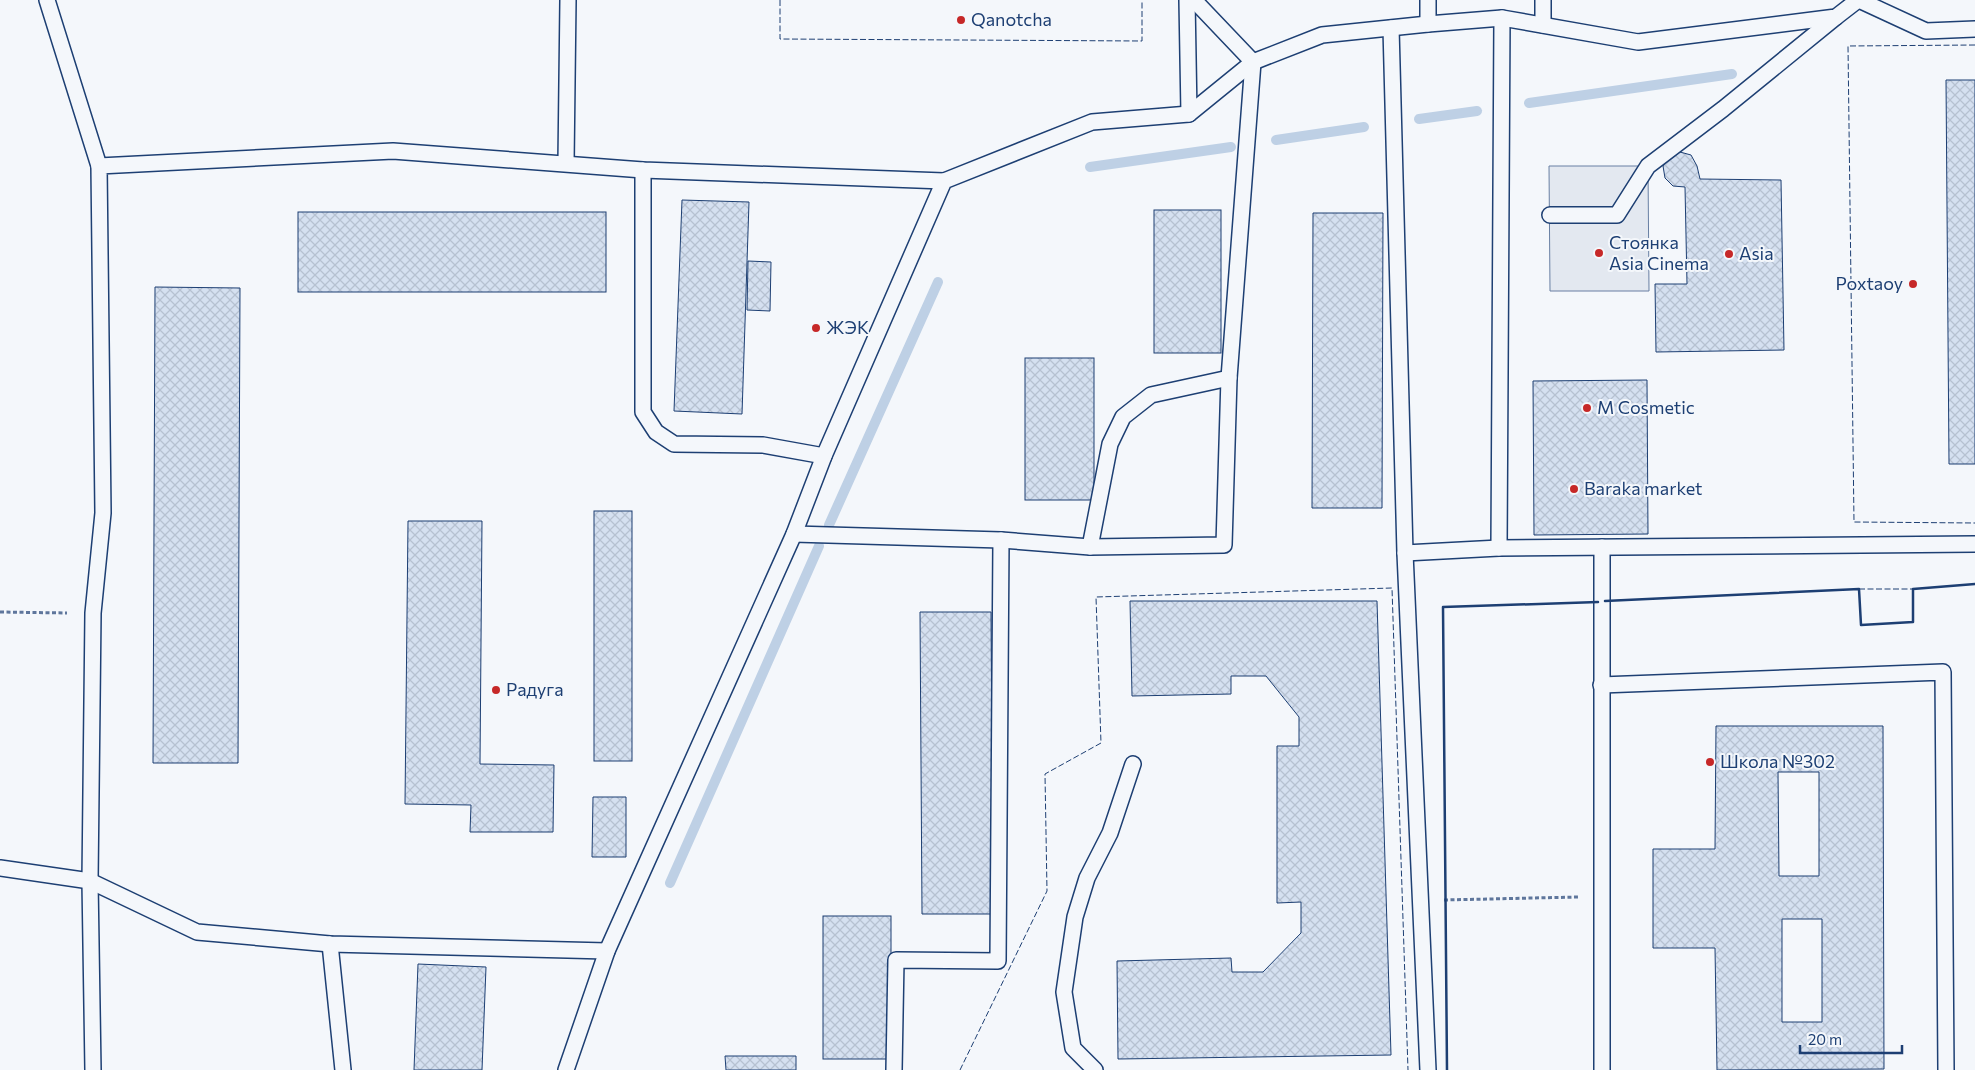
<svg xmlns="http://www.w3.org/2000/svg" width="1975" height="1070" viewBox="0 0 1975 1070" font-family="Commissioner,sans-serif">
  <style>
    .parking { fill: #e3e8f0; stroke: #687fa3 }
    .lines { fill: none; stroke-linecap: round; stroke-linejoin: round }
    .stream { stroke: #bed0e5; stroke-width: 10 }
    .building { fill: url(#building-cross-hatch); stroke: #1d3f73; fill-rule: evenodd }
    .lane-casing { stroke: #1d3f73; stroke-width: 18 }
    .path { stroke: #5e769c; stroke-width: 3; stroke-dasharray: 4 2.5; stroke-linecap: butt }
    .lane { stroke: #f4f7fb; stroke-width: 15 }
    .fence { stroke: #1d3f73; stroke-width: 1; stroke-dasharray: 6 2.5; stroke-linecap: butt }
    .wall { stroke: #1d3f73; stroke-width: 2.5 }
    .poi-dot { fill: #c62828; stroke: #f4f7fb; stroke-width: 2 }
    .labels { text-anchor: middle; stroke-width: 4; stroke-linejoin: round; paint-order: stroke }
    .poi-label { font-size: 18px; fill: #1d3f73; stroke: #f4f7fb; text-anchor: start }
  </style>
  <defs>
    <pattern id="building-cross-hatch" width="8" height="8" patternUnits="userSpaceOnUse" patternTransform="scale(1.25)"><rect width="8" height="8" fill="#d5e0f0"/><path d="M0 0l8 8M0 8l8-8" fill="none" stroke="#b6c1d1"/></pattern>
  </defs>
  <rect width="100%" height="100%" fill="#f4f7fb"/>
  <path class="parking" d="M1549,166H1648L1649,291H1550Z"/>
  <g class="lines">
    <g class="stream">
      <path d="M1529,103L1732,74"/>
      <path d="M1419,119L1477,111"/>
      <path d="M1276,140L1364,127"/>
      <path d="M1090,167L1231,147"/>
      <path d="M829,525L938,282"/>
      <path d="M670,883L819,546"/>
    </g>
  </g>
  <g class="building">
    <path d="M1946,80H1975V464H1949Z"/>
    <path d="M1680,152L1691,155L1697,166L1700,179L1781,180L1784,350L1656,352L1655,284H1687L1685,187L1673,186L1665,178L1663,166L1669,156Z"/>
    <path d="M682,200L749,202L742,414L674,411Z"/>
    <rect x="1154" y="210" width="67" height="143"/>
    <rect x="298" y="212" width="308" height="80"/>
    <path d="M1313,213H1383L1382,508H1312Z"/>
    <path d="M748,261L771,262L770,311L747,310Z"/>
    <path d="M155,287L240,288L238,763H153Z"/>
    <rect x="1025" y="358" width="69" height="142"/>
    <path d="M1647,380L1648,534L1534,535L1533,381Z"/>
    <rect x="594" y="511" width="38" height="250"/>
    <path d="M408,521H482L480,764L554,765L553,832H470L471,805L405,804Z"/>
    <path d="M1130,601H1377L1391,1055L1118,1059L1117,961L1231,958L1232,972H1263L1301,933V902L1277,903V746H1299V717L1266,676H1231V694L1132,696Z"/>
    <path d="M920,612H991L993,914H922Z"/>
    <path d="M1716,726H1883L1884,1069L1717,1070L1715,948H1653V849H1715ZM1778,772H1819V876H1779ZM1782,919H1822V1022H1782Z"/>
    <path d="M593,797H626V857H592Z"/>
    <rect x="823" y="916" width="68" height="143"/>
    <path d="M418,964L486,967L482,1070H414Z"/>
    <path d="M725,1056H796V1070H726Z"/>
  </g>
  <g class="lines">
    <defs>
      <g id="lane">
        <path d="M47,0L99,166"/>
        <path d="M1187,0L1189,114"/>
        <path d="M1428,0V24"/>
        <path d="M1543,0V25"/>
        <path d="M1859,0L1926,31L1975,29"/>
        <path d="M1391,28L1405,553L1428,1070"/>
        <path d="M566,163L568,0"/>
        <path d="M643,170V412L656,432L674,444L763,445L824,456"/>
        <path d="M1550,215H1617L1648,166L1723,109L1836,17"/>
        <path d="M794,534L1001,540L1090,547L1224,545L1229,378L1253,62L1194,0"/>
        <path d="M1090,547L1110,444L1123,417L1151,395L1229,378"/>
        <path d="M1602,547V1070"/>
        <path d="M1499,548L1502,18"/>
        <path d="M1405,553L1499,548L1975,544"/>
        <path d="M1601,685L1943,672L1946,1070"/>
        <path d="M0,868L90,881L197,932L330,944L607,951"/>
        <path d="M330,944L343,1070"/>
        <path d="M93,1070L90,881L93,613L103,513L99,166L393,151L643,170L944,181"/>
        <path d="M566,1070L607,951L794,534L824,456L944,181L1092,122L1189,114L1253,62L1322,35L1428,24L1502,18L1638,42L1836,17L1858,0"/>
        <path d="M894,1070L896,960L998,961L1001,540"/>
        <path d="M1095,1070L1073,1048L1064,992L1075,917L1087,878L1110,833L1133,764"/>
      </g>
    </defs>
    <use href="#lane" class="lane-casing"/>
    <g class="path">
      <path d="M0,612L67,613"/>
      <path d="M1444,900L1578,897"/>
    </g>
    <use href="#lane" class="lane"/>
    <g class="fence">
      <path d="M780,0V39L1142,41V0"/>
      <path d="M1975,45L1848,46L1854,522L1975,523"/>
      <path d="M1859,589H1913"/>
      <path d="M960,1070L1047,891L1045,774L1101,743L1096,597L1392,588L1408,1070"/>
    </g>
    <g class="wall">
      <path d="M1605,601L1859,589L1861,625L1913,622V589L1975,584"/>
      <path d="M1447,1070L1443,607L1598,602"/>
    </g>
  </g>
  <g class="poi-dot">
    <circle cx="961" cy="20" r="5"/>
    <circle cx="1599" cy="253" r="5"/>
    <circle cx="1729" cy="254" r="5"/>
    <circle cx="1913" cy="284" r="5"/>
    <circle cx="816" cy="328" r="5"/>
    <circle cx="1587" cy="408" r="5"/>
    <circle cx="1574" cy="489" r="5"/>
    <circle cx="496" cy="690" r="5"/>
    <circle cx="1710" cy="762" r="5"/>
  </g>
  <g class="labels">
    <g class="poi-label">
      <text x="971" y="26">Qanotcha</text>
      <text x="1609" y="249">Стоянка<tspan x="1609" dy="21">Asia Cinema</tspan></text>
      <text x="1739" y="260">Asia</text>
      <text x="1903" y="290" text-anchor="end">Poxtaoy</text>
      <text x="826" y="334">ЖЭК</text>
      <text x="1597" y="414">M Cosmetic</text>
      <text x="1584" y="495">Baraka market</text>
      <text x="506" y="696">Радуга</text>
      <text x="1720" y="768">Школа №302</text>
    </g>
  </g>
  <path d="M1800 1045v8h102v-8" fill="none" stroke="#1d3f73" stroke-width="2.5"/>
  <text x="1808" y="1045" font-size="15" fill="#1d3f73" stroke="#f4f7fb" stroke-width="4" paint-order="stroke">20 m</text>
</svg>
